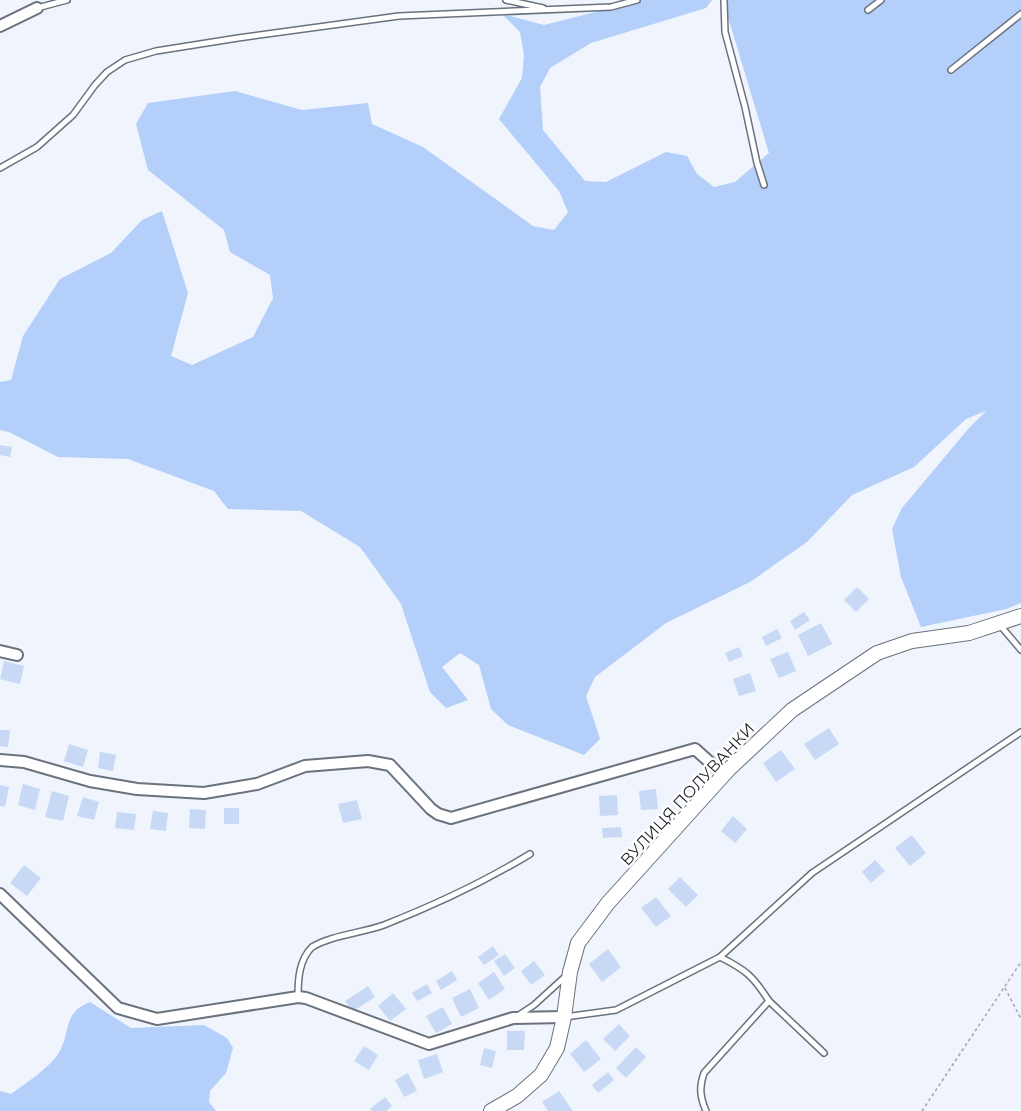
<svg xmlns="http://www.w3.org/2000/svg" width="1021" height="1111" viewBox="0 0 1021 1111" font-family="Montserrat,sans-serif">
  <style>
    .green { fill: #b3cffa }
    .building { fill: #c7d9f5 }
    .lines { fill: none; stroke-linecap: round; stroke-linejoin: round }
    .service-casing { stroke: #6a727d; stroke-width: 8 }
    .minor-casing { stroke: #6a727d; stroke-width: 14 }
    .tertiary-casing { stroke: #6a727d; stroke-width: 16 }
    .path { stroke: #a1a6ad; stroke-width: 1.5; stroke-dasharray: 3 3; stroke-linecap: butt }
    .service { stroke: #fff; stroke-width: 5 }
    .minor { stroke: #fff; stroke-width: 10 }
    .tertiary { stroke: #fff; stroke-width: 14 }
    .labels { text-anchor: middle; stroke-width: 5; stroke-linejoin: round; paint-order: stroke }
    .street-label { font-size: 16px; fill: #1d2025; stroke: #fff }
  </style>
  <rect width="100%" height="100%" fill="#eff4fd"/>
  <g class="green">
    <path d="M643,0H712L706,8L591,43L550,68L540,87L543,130L585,181L606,182L666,152L687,156L697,174L714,187L735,182L769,153L724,4L725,0H1021V603L1006,609L921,627L901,577L892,529L902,508L969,428L986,411L966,419L914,467L852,495L807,542L750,582L666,623L595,677L586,696L600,739L584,755L508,725L491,709L479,665L460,653L442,667L468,700L446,708L430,692L401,604L360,547L301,511L228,509L214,491L128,459L58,457L9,432L0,430V382L11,380L23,336L60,279L111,253L142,220L162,211L188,293L171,356L192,365L253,337L273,298L270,275L230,252L224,230L148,170L136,124L148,103L235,91L302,110L368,103L372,124L423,147L533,226L554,230L568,212L559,191L499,119L522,78L524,55L520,32L502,14L544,25Z"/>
    <path d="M90,1002L131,1028L204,1025L227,1038L233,1048L226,1073L210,1091L209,1102L216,1111H0V1091L11,1094C25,1084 52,1066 60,1051C71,1029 63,1013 90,1002Z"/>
  </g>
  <g class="building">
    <path d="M0,445L12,447L10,457L0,455Z"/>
    <path d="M857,587L869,599L856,612L844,600Z"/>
    <path d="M804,612L810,620L795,630L790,621Z"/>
    <path d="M821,623L832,644L808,656L798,635Z"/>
    <path d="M777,629L782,638L766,646L762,637Z"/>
    <path d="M739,647L743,656L729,662L725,653Z"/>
    <path d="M788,652L796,671L779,678L770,659Z"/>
    <path d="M4,661L24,666L20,684L0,679Z"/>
    <path d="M750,673L756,691L739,696L733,679Z"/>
    <path d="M829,728L839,744L815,760L804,744Z"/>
    <path d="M0,730H10L8,747L0,746Z"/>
    <path d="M69,744L88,750L83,767L64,761Z"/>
    <path d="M781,750L795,769L776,782L763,763Z"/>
    <path d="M100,752L116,755L113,771L98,768Z"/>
    <path d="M23,784L40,789L35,810L18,805Z"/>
    <path d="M0,785L9,787L5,807L0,806Z"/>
    <path d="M656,789L658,809L641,810L639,791Z"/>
    <path d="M52,791L69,796L63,821L45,817Z"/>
    <path d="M617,795L618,815L600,816L599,796Z"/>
    <path d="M83,797L99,802L94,820L77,816Z"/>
    <path d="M357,800L362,819L343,823L338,804Z"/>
    <rect x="224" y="808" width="15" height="16"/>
    <path d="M190,809L206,810L205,829L189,828Z"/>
    <path d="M153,811L168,813L166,831L150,829Z"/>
    <path d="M117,812L136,814L134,830L115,828Z"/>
    <path d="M733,816L747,829L735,843L721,831Z"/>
    <path d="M621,827L622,837L603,838L602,828Z"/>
    <path d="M912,835L926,853L910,866L895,848Z"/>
    <path d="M875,860L885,871L871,883L862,872Z"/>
    <path d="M24,865L41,878L27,896L10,883Z"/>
    <path d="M680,877L698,895L686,907L668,889Z"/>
    <path d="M656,897L671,916L656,927L641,908Z"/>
    <path d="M493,946L499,955L484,965L478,957Z"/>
    <path d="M608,949L621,967L602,982L589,964Z"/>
    <path d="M505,954L515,968L504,976L494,961Z"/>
    <path d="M534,961L545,975L531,985L521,971Z"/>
    <path d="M452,971L457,980L441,990L436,981Z"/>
    <path d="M494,972L505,989L489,1000L478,983Z"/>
    <path d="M427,984L432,993L417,1001L412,993Z"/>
    <path d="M368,986L375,997L352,1012L345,1001Z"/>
    <path d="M470,989L479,1008L461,1017L452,998Z"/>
    <path d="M393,993L406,1009L390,1021L378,1006Z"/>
    <path d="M443,1007L452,1024L436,1033L426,1016Z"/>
    <path d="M619,1024L630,1036L615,1051L603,1039Z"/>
    <path d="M507,1031H525L524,1050H507Z"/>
    <path d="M586,1040L601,1059L584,1072L570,1054Z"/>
    <path d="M364,1046L378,1055L369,1070L354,1061Z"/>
    <path d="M636,1047L646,1057L626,1078L616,1068Z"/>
    <path d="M484,1048L496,1051L492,1068L480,1065Z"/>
    <path d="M437,1054L443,1072L424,1079L418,1060Z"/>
    <path d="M608,1072L614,1080L598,1093L592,1085Z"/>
    <path d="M408,1073L417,1091L404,1097L395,1080Z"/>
    <path d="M559,1091L573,1111H548L542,1102Z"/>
    <path d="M385,1097L392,1106L386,1111H372L370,1109Z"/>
  </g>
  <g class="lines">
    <defs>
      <g id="service">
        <path d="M506,0L543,8"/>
        <path d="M724,0L725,32L745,107L757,163L764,185"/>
        <path d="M37,8L67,0"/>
        <path d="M868,10L881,0"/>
        <path d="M951,70L1021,14"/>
        <path d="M0,168L37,147L73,115L95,85L107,72L125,60L156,51L238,38L399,16L611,7L637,0"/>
        <path d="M999,624L1021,650"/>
        <path d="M298,997C298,979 299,960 312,947C332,935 362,933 384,925C435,905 484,882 530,854"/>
        <path d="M769,1001L824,1053"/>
        <path d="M519,1015L534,1005L567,975"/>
        <path d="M565,1017L616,1010L720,957L812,873L1021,732"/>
        <path d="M706,1111C700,1097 699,1087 704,1073L769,1001C753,976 746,970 720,957"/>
      </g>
      <g id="minor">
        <path d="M0,26L37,8"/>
        <path d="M0,651L17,655"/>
        <path d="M0,760L24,762L90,781L137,789L204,793L257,784L305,766L368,761L390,765L431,809L438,814L451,818L695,749L724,775"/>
        <path d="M0,894L118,1008L157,1019L298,997L306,998L429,1044L513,1018L564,1017"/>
      </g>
      <path id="tertiary" d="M491,1111L517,1096L541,1075L557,1048L564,1017L570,972L578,943L608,903L729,769L792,710L877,653L912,641L969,633L1021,616"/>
    </defs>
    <use href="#service" class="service-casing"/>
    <use href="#minor" class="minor-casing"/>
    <use href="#tertiary" class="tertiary-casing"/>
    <g class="path">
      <path d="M1005,988L1021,1019"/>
      <path d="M922,1111L1021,962"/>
    </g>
    <use href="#service" class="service"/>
    <use href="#minor" class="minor"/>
    <use href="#tertiary" class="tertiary"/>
  </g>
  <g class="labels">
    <g class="street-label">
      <text transform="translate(687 794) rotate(-47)" y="6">ВУЛИЦЯ ПОЛУВАНКИ</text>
    </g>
  </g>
</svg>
